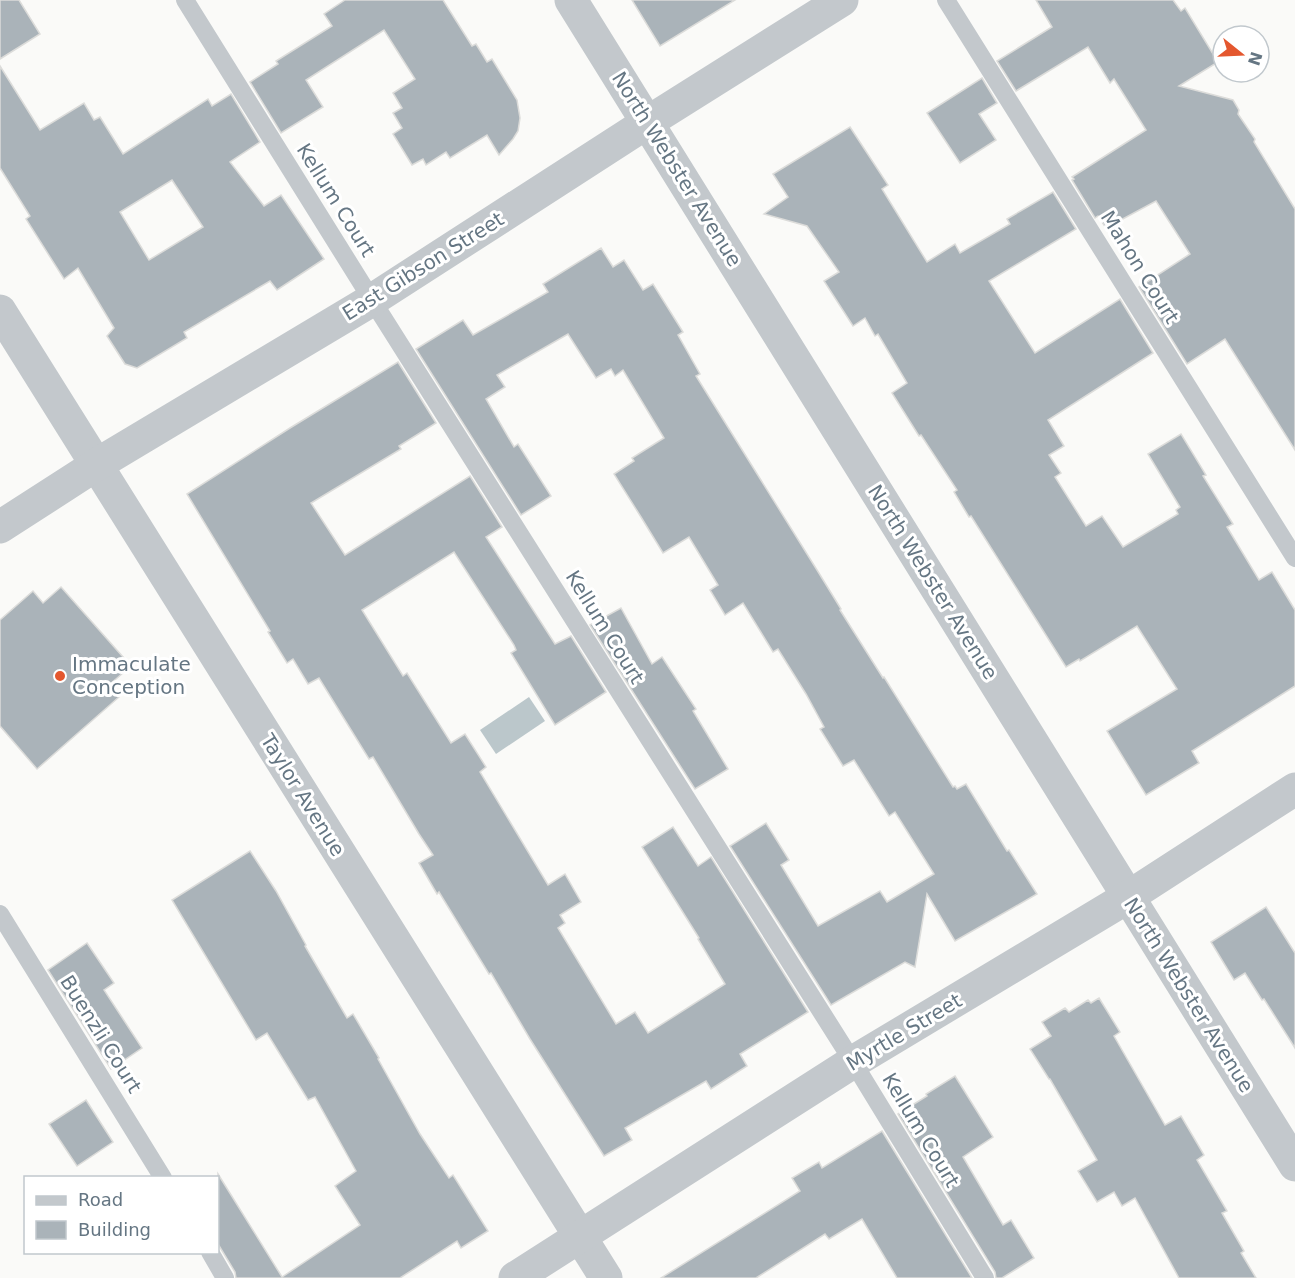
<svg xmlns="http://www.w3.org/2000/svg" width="1295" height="1278" viewBox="0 0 1295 1278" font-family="'DejaVu Sans',sans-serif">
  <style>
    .water { fill: #bbc7cb }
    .building { fill: #aab3b9; stroke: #dcdcda; stroke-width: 1.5; fill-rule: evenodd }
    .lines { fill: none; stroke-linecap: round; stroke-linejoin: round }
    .service { stroke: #c3c8cc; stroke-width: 18 }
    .minor { stroke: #c3c8cc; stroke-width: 33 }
    .poi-dot { fill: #e4572e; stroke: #fff; stroke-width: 2 }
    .labels { text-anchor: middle; stroke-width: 6; stroke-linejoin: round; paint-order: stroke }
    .street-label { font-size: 20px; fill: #657683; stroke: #fff }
    .poi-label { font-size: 20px; fill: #657683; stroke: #fff; text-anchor: start }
  </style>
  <rect width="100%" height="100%" fill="#fafaf8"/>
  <path class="water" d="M529,697L545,721L496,754L480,730Z"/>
  <g class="building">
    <path d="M0,0H19L40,34L0,59Z"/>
    <path d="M345,0H443L472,46L476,44L487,62L492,59L517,100L520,118L518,131L513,139L499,155L487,135L450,158L446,152L426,165L423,159L412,165L393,134L402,128L393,113L402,108L393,93L415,79L384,30L306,80L323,107L281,133L250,82L278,64L276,61L332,26L324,14Z"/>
    <path d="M632,0H735L660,46Z"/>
    <path d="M1036,0H1173L1181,11L1185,8L1218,62L1179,86L1233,100L1239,110L1238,114L1255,139L1254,142L1295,209V450L1225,339L1187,364L1139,287L1190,254L1156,201L1106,228L1098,216L1095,218L1072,180L1074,179L1072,177L1146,130L1114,79L1110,83L1088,47L1016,91L997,61L1052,27Z"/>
    <path d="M0,66L40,130L84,103L94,120L100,117L123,154L208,99L212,106L231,94L260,142L230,162L264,206L281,195L324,259L277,290L270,281L184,332L187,338L137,368L125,364L107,336L114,328L78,268L64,279L26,219L30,216L0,168ZM172,180L203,227L149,260L120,212Z"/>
    <path d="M982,78L997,103L979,114L996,140L960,163L927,113Z"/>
    <path d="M850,127L888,185L882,189L927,262L955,244L960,253L1010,224L1007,219L1053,192L1076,229L989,281L1035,353L1120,299L1153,353L1048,420L1064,446L1049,455L1061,473L1055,477L1086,526L1102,516L1123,547L1178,514L1176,510L1180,507L1148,454L1181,434L1206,475L1203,476L1233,524L1227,527L1259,580L1272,572L1295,610V686L1192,751L1199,763L1146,795L1107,731L1177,689L1137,626L1080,661L1079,659L1066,667L971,516L969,517L954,492L957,490L921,435L919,436L892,393L907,383L878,334L875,336L865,318L853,326L824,281L839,272L807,226L764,214L788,197L773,174Z"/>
    <path d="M601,248L613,267L624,260L643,290L653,284L683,332L678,335L700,374L696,376L817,570L841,609L840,610L883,678L884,677L953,787L955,786L957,789L966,784L1007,851L1009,850L1037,894L955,941L927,894L915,967L905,962L831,1005L730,846L766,823L789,860L781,865L818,926L880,891L887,902L934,874L895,812L889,816L854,760L843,766L820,729L824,727L806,694L778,649L773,652L743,603L725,615L710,590L718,585L689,537L663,553L641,517L614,474L634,461L632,458L664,438L623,370L615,376L611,369L596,378L568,334L497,375L505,387L486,399L514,447L518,444L551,496L521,515L416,349L463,320L473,335L548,292L543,284Z"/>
    <path d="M398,362L436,423L399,446L401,449L311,503L345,555L470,476L502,527L486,537L555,644L571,636L606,692L555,725L511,653L516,650L514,645L454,552L362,610L403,676L407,673L451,743L465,734L486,767L480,772L548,885L565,874L581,902L560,915L565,923L558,928L616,1024L635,1012L648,1033L725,984L698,939L699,938L642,847L673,827L698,866L711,857L808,1012L740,1054L747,1066L711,1089L706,1081L625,1128L632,1140L604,1156L530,1039L491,973L489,974L439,892L437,894L419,863L433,855L419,834L373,757L369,759L319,678L308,684L293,659L287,663L268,632L270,631L187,494L290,428Z"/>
    <path d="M61,587L131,666L109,685L119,697L37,769L0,726V620L33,591L43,603Z"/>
    <path d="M621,608L652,664L662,657L696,709L693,711L728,769L695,789L590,625Z"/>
    <path d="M250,851L276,891L306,945L305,946L347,1018L353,1014L379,1058L378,1059L420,1134L449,1178L453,1175L488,1231L461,1248L457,1241L400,1278H236L235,1272L218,1244V1174L282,1277L360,1225L335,1186L356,1171L315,1097L308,1100L267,1033L256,1040L172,900Z"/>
    <path d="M1266,907L1295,953V1048L1264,999L1262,1000L1245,973L1234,980L1211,942Z"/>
    <path d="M87,943L114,983L104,990L142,1048L111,1069L48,970Z"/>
    <path d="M1099,998L1120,1032L1114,1036L1165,1125L1181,1116L1204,1155L1197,1160L1227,1211L1222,1213L1244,1251L1241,1253L1256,1278H1179L1135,1198L1122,1206L1114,1192L1097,1202L1078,1171L1097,1160L1050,1079H1049L1030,1049L1051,1036L1042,1022L1065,1008L1069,1012L1088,1000L1091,1003Z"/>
    <path d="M955,1076L993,1137L963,1157L1003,1225L1011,1220L1034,1258L1002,1278H996L995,1272L898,1114L927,1096L926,1094Z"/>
    <path d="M86,1100L113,1142L77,1166L49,1124Z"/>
    <path d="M882,1131L972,1278H897L862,1219L829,1239L825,1234L756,1278H661L800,1191L792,1178L819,1162L822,1168Z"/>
  </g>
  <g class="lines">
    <g class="service">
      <path d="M185,0L372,300L853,1062L985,1278"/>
      <path d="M946,0L1295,558"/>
      <path d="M0,914L163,1178"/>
      <path d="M210,1252L225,1278"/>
    </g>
    <g class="minor">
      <path d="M571,0L1295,1165"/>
      <path d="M0,311L606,1278"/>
      <path d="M0,527L96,465L372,300L648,122L842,0"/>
      <path d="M515,1278L853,1062L1128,897L1295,789"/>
    </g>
  </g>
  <circle class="poi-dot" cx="60" cy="676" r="6"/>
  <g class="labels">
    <g class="street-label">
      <text transform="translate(677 169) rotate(58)" y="7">North Webster Avenue</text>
      <text transform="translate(336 200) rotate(58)" y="7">Kellum Court</text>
      <text transform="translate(423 266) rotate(-32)" y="7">East Gibson Street</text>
      <text transform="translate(1140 267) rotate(58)" y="7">Mahon Court</text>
      <text transform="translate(933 582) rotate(58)" y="7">North Webster Avenue</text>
      <text transform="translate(605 627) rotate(58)" y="7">Kellum Court</text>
      <text transform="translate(303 795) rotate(58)" y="7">Taylor Avenue</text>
      <text transform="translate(1189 995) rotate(58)" y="7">North Webster Avenue</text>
      <text transform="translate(904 1032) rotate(-31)" y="7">Myrtle Street</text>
      <text transform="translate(101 1034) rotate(58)" y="7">Buenzli Court</text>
      <text transform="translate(921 1130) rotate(59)" y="7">Kellum Court</text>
    </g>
    <g class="poi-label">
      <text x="72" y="671">Immaculate<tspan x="72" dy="23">Conception</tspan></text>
    </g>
  </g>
  <rect x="24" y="1176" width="195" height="78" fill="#ffffff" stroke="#c1c8cd" stroke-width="1.5"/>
  <rect x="36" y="1196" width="30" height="9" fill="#c3c8cc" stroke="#c1c8cd" stroke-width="1.5"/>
  <text x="78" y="1206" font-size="18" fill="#657683">Road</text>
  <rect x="36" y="1221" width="30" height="18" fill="#aab3b9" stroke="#c1c8cd" stroke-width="1.5"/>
  <text x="78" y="1236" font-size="18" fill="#657683">Building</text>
  <g transform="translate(1241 54) rotate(108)"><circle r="28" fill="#ffffff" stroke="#c1c8cd" stroke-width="1.5"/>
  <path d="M0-4.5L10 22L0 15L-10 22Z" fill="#e4572e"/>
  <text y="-9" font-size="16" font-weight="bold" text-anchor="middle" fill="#657683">N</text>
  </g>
</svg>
